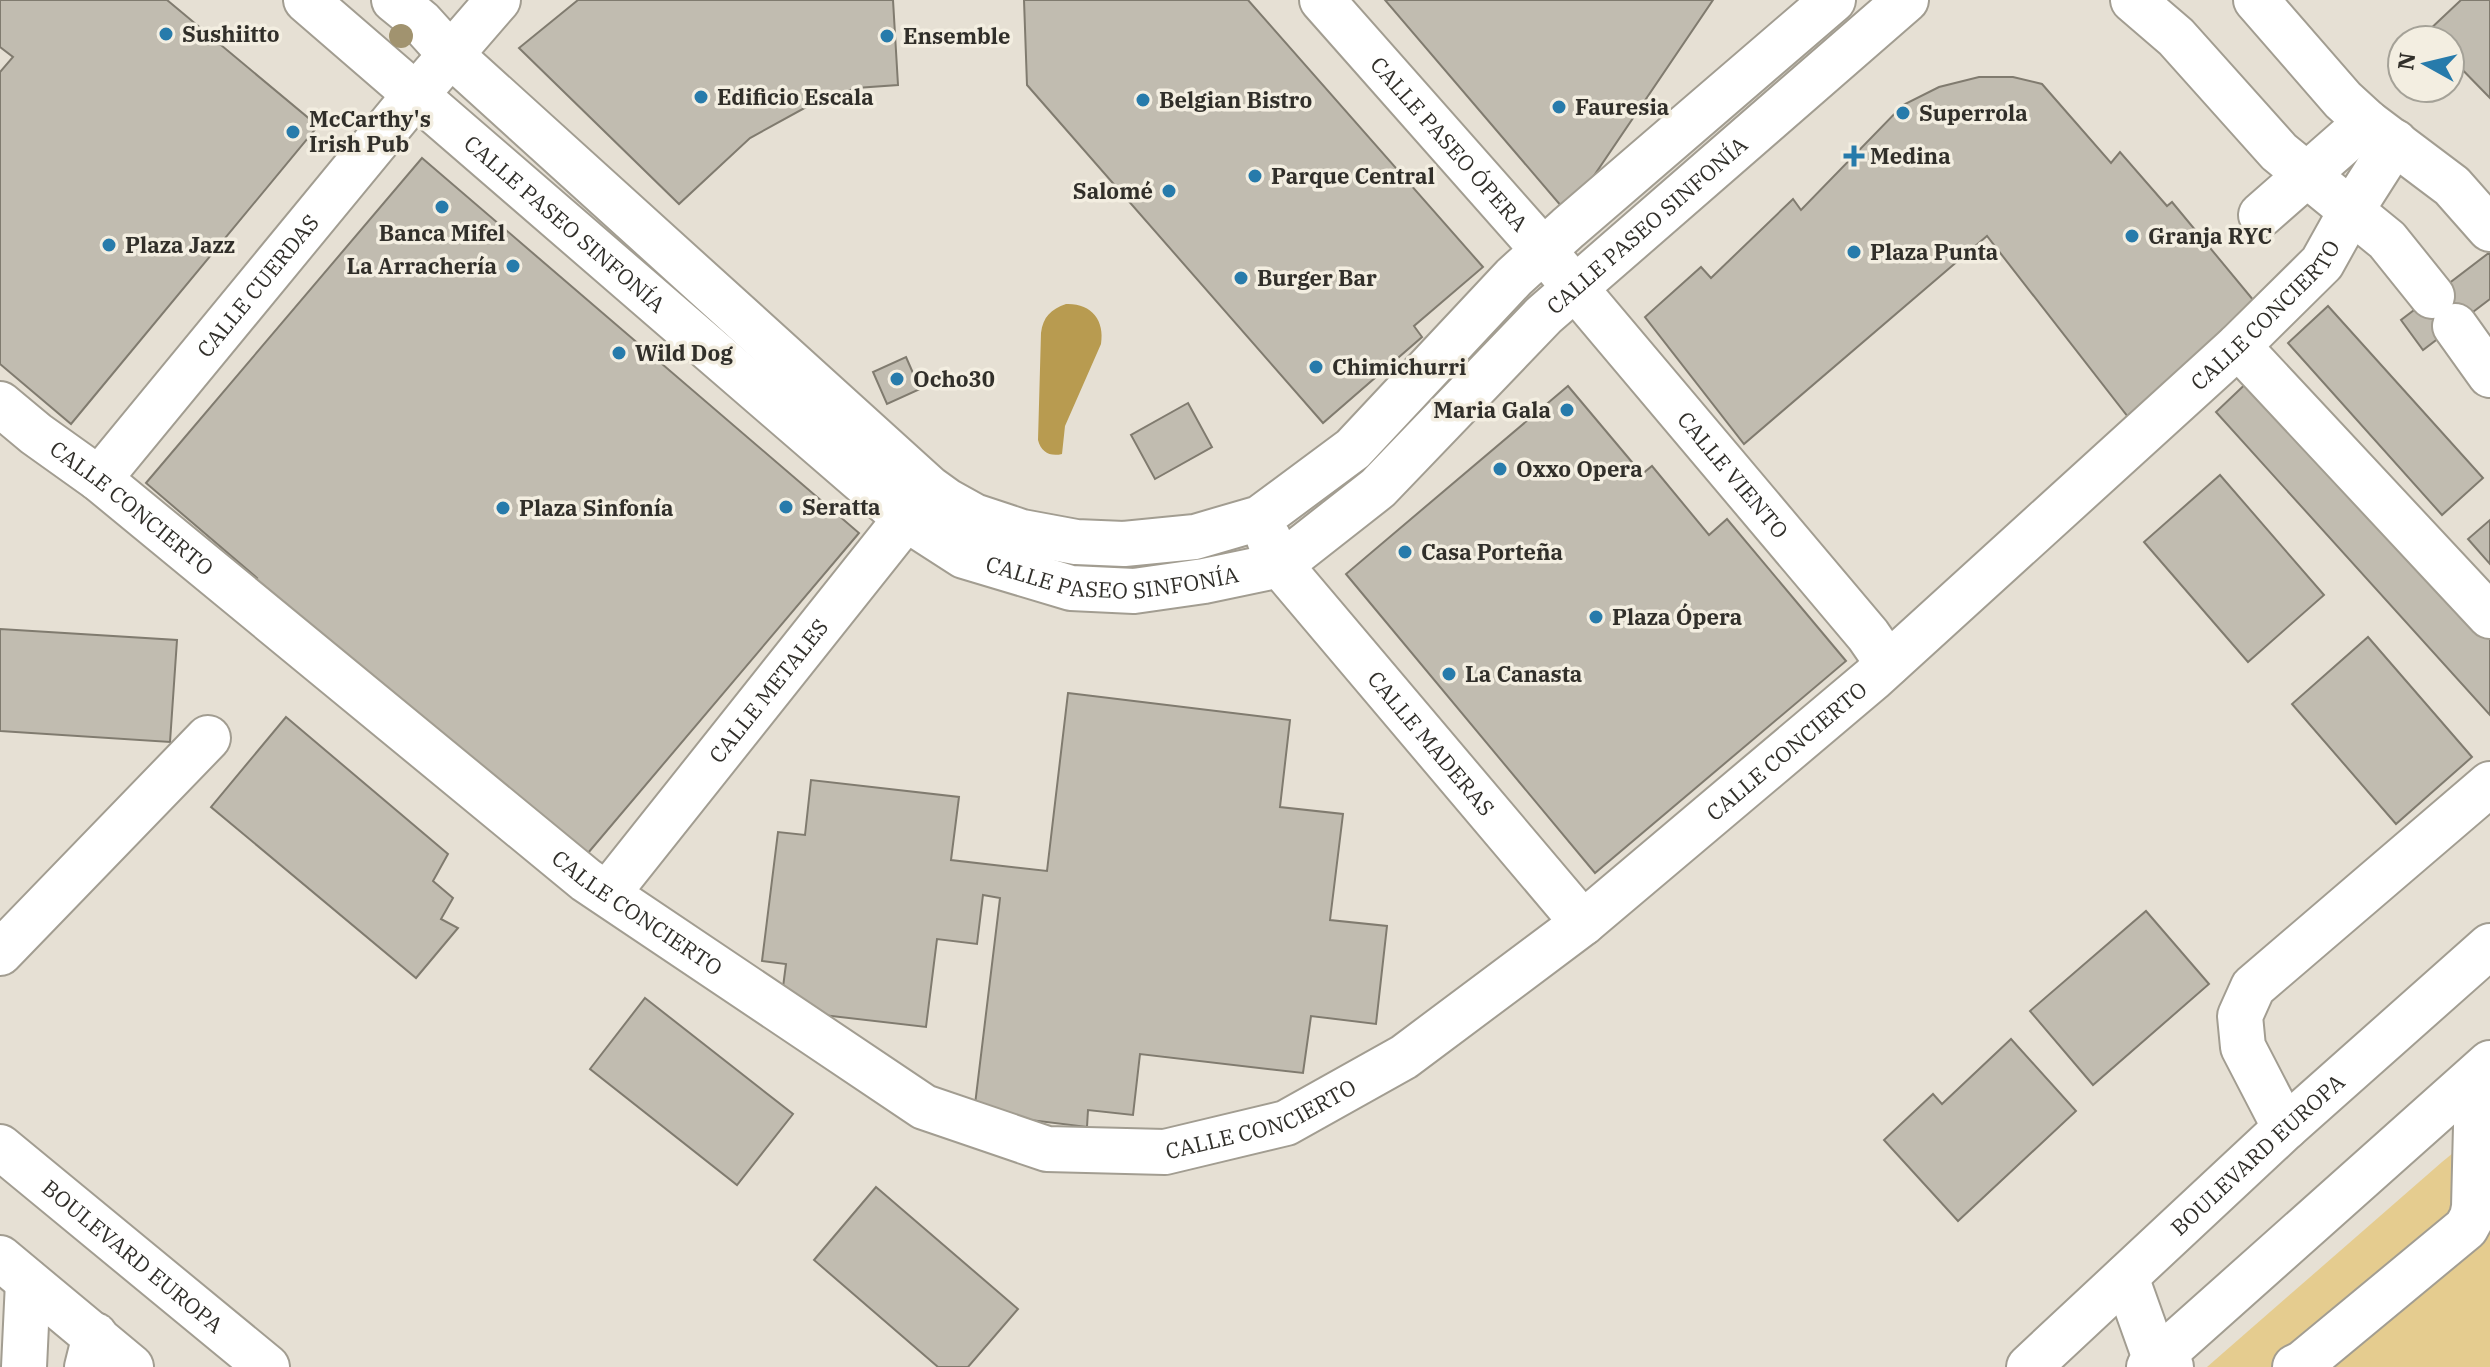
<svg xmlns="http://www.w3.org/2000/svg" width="2490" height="1367" viewBox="0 0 2490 1367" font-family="'IBM Plex Serif',serif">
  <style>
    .green { fill: #e5cc8f }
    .water { fill: #b89b50 }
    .building { fill: #c1bcb0; stroke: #807b6f; stroke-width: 2 }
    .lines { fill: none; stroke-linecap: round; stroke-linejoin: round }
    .minor-casing { stroke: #a29d91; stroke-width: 48 }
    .major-casing { stroke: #a29d91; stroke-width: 48 }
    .minor { stroke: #fff; stroke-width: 44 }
    .major { stroke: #fff; stroke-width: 44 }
    .tree { fill: #a1936f }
    .poi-dot { fill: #277bab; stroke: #f3eee1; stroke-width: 3 }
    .labels { text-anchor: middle; stroke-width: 7; stroke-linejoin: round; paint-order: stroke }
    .poi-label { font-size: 22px; font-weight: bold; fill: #312f2a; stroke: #f3eee1; text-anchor: start }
    .street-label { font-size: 22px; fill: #312f2a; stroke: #f3eee1 }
  </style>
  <rect width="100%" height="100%" fill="#e6e0d4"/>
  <path class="green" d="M2490,1123V1367H2207L2442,1162Z"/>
  <path class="water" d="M1066,304C1091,303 1105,320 1101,344L1065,426L1062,454C1050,457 1041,452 1038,440L1041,333C1043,317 1051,309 1066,304Z"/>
  <g class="building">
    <path d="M0,0H167L318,126L71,424L0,364V72L13,57L0,47Z"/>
    <path d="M578,0H893L898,85L856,88L810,105L750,138L679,204L519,48Z"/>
    <path d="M1024,0H1248L1483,267L1414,326L1422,337L1323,423L1027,85Z"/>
    <path d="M1385,0H1713L1568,214Z"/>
    <path d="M2461,0H2490V98L2450,57V40H2434L2426,33Z"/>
    <path d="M1979,77H2013L2042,84L2111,163L2120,152L2167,206L2172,202L2259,307L2132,422L1987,236L1744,444L1645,317L1701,267L1711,278L1793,199L1801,210L1903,105L1939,87Z"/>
    <path d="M422,158L859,533L577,866L250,586L257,578L146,483Z"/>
    <path d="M2490,252V299L2423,350L2401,320Z"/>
    <path d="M2328,306L2483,478L2442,515L2288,343Z"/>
    <path d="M906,357L920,389L887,404L873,372Z"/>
    <path d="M2255,375L2490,629V715L2216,412Z"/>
    <path d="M1568,386L1642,474L1652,466L1709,535L1727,519L1846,661L1595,873L1346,574Z"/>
    <path d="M1188,403L1212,447L1155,479L1131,435Z"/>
    <path d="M2220,475L2324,595L2248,662L2144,542Z"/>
    <path d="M2490,520V564L2468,539Z"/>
    <path d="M0,629L177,640L170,742L0,731Z"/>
    <path d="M2368,637L2472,757L2396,824L2292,704Z"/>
    <path d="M1068,693L1290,720L1280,807L1343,814L1330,920L1387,926L1376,1024L1311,1016L1303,1073L1140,1054L1133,1115L1088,1110L1087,1127L974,1113L1000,898L983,895L977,944L937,939L926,1027L780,1010L786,964L762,961L778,832L805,835L811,780L959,797L951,860L1047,871Z"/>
    <path d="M286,717L448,854L433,881L453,898L441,919L458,928L416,978L211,807Z"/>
    <path d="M2146,911L2209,984L2093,1085L2030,1011Z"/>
    <path d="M645,998L793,1114L737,1185L590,1069Z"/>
    <path d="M2011,1039L2076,1111L1958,1221L1884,1140L1933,1094L1942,1104Z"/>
    <path d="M876,1187L1018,1309L968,1367H938L814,1260Z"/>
  </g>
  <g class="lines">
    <defs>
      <g id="minor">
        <path id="s1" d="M306,0L905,518L964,556L1071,588L1134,591L1204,581L1280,565L1378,488L1544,315L1906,0"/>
        <path d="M394,0L421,22L450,54L929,488L947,501L974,516L1022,532L1076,542L1124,544L1195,537L1260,518L1353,449L1514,277L1568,228L1833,0"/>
        <path id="s2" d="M1322,0L1544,251L1868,635L1888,664"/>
        <path d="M2261,215L2367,122"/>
        <path d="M2238,346L2490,616"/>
        <path id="s3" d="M0,404L36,434L99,479L586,880L924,1107L1047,1149L1165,1152L1286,1123L1404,1057L1583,923L1872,679L2238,346L2322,263L2351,211L2395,142"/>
        <path id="s4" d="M99,479L401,112L498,0"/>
        <path id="s5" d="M1269,539L1280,565L1583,923"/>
        <path id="s6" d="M608,893L923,497"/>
        <path d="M0,953L208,738"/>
        <path d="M2285,1128L2243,1047L2240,1016L2253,987L2490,784"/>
        <path d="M2126,1277L2156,1361L2171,1367"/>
        <path d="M24,1367L28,1282"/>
        <path d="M87,1367L95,1335"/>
        <path d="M2295,1367L2303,1363L2466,1228L2472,1217L2474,1207L2476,1126L2483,1070"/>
      </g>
      <g id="major">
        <path d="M2133,0L2176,37L2279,152L2387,240L2432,296"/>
        <path d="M2256,0L2343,100L2367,122L2452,186L2490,229"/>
        <path d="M2455,326L2490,375"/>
        <path id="s7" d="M0,1147L267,1367"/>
        <path d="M0,1258L131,1367"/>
        <path id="s8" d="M2029,1367L2285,1128L2490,946"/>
        <path d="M2149,1367L2490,1063"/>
      </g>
    </defs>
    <use href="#minor" class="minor-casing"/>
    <use href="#major" class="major-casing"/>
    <use href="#minor" class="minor"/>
    <use href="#major" class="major"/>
  </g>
  <circle class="tree" cx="401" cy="36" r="12"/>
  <g class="poi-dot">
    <circle cx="166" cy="34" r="8"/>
    <circle cx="887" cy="36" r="8"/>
    <circle cx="701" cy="97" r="8"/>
    <circle cx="1143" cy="100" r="8"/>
    <circle cx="1559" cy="107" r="8"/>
    <circle cx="1903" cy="113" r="8"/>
    <circle cx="293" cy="132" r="8"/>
    <path d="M1850 144h8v8h8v8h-8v8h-8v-8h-8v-8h8z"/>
    <circle cx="1255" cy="176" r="8"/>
    <circle cx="1169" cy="191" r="8"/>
    <circle cx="442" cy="207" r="8"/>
    <circle cx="2132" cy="236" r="8"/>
    <circle cx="109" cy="245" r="8"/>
    <circle cx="1854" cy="252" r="8"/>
    <circle cx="513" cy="266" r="8"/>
    <circle cx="1241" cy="278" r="8"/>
    <circle cx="619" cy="353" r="8"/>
    <circle cx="1316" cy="367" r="8"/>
    <circle cx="897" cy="379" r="8"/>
    <circle cx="1567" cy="410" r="8"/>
    <circle cx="1500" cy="469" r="8"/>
    <circle cx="786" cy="507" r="8"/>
    <circle cx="503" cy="508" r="8"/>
    <circle cx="1405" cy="552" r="8"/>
    <circle cx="1596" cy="617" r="8"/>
    <circle cx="1449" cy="674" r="8"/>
  </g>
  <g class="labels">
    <g class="poi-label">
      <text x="182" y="42">Sushiitto</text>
      <text x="903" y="44">Ensemble</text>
      <text x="717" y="105">Edificio Escala</text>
      <text x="1159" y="108">Belgian Bistro</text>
      <text x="1575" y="115">Fauresia</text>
      <text x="1919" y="121">Superrola</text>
      <text x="309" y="127">McCarthy's<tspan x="309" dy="25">Irish Pub</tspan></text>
      <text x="1870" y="164">Medina</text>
      <text x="1271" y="184">Parque Central</text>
      <text x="1153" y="199" text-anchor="end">Salomé</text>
      <text x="442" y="241" text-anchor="middle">Banca Mifel</text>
      <text x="2148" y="244">Granja RYC</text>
      <text x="125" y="253">Plaza Jazz</text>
      <text x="1870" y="260">Plaza Punta</text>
      <text x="497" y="274" text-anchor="end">La Arrachería</text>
      <text x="1257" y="286">Burger Bar</text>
      <text x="635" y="361">Wild Dog</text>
      <text x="1332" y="375">Chimichurri</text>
      <text x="913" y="387">Ocho30</text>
      <text x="1551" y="418" text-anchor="end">Maria Gala</text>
      <text x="1516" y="477">Oxxo Opera</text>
      <text x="802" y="515">Seratta</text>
      <text x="519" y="516">Plaza Sinfonía</text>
      <text x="1421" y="560">Casa Porteña</text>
      <text x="1612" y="625">Plaza Ópera</text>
      <text x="1465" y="682">La Canasta</text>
    </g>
    <g class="street-label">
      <text dy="8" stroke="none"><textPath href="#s2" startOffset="192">CALLE PASEO ÓPERA</textPath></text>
      <text dy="8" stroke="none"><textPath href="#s1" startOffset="342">CALLE PASEO SINFONÍA</textPath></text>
      <text dy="8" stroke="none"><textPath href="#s1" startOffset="1686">CALLE PASEO SINFONÍA</textPath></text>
      <text dy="8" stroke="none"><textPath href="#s4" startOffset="250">CALLE CUERDAS</textPath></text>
      <text dy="8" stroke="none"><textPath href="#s3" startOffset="2808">CALLE CONCIERTO</textPath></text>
      <text dy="8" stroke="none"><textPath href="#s2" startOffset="628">CALLE VIENTO</textPath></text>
      <text dy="8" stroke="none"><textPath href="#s3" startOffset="168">CALLE CONCIERTO</textPath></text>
      <text dy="8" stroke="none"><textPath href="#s1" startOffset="1014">CALLE PASEO SINFONÍA</textPath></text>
      <text dy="8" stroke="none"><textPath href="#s6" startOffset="258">CALLE METALES</textPath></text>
      <text dy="8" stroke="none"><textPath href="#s5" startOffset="262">CALLE MADERAS</textPath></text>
      <text dy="8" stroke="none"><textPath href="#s3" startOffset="2160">CALLE CONCIERTO</textPath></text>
      <text dy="8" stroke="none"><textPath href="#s3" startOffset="816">CALLE CONCIERTO</textPath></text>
      <text dy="8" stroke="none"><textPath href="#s3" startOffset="1512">CALLE CONCIERTO</textPath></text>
      <text dy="8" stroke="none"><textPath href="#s8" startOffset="312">BOULEVARD EUROPA</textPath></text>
      <text dy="8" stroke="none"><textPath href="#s7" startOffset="172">BOULEVARD EUROPA</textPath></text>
    </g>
  </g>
  <g transform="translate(2426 64) rotate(278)"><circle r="38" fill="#f3eee1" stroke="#a5a298" stroke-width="2"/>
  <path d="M0-6L14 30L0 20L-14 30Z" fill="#277bab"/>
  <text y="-12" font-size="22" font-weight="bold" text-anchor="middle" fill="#312f2a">N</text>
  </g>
</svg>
